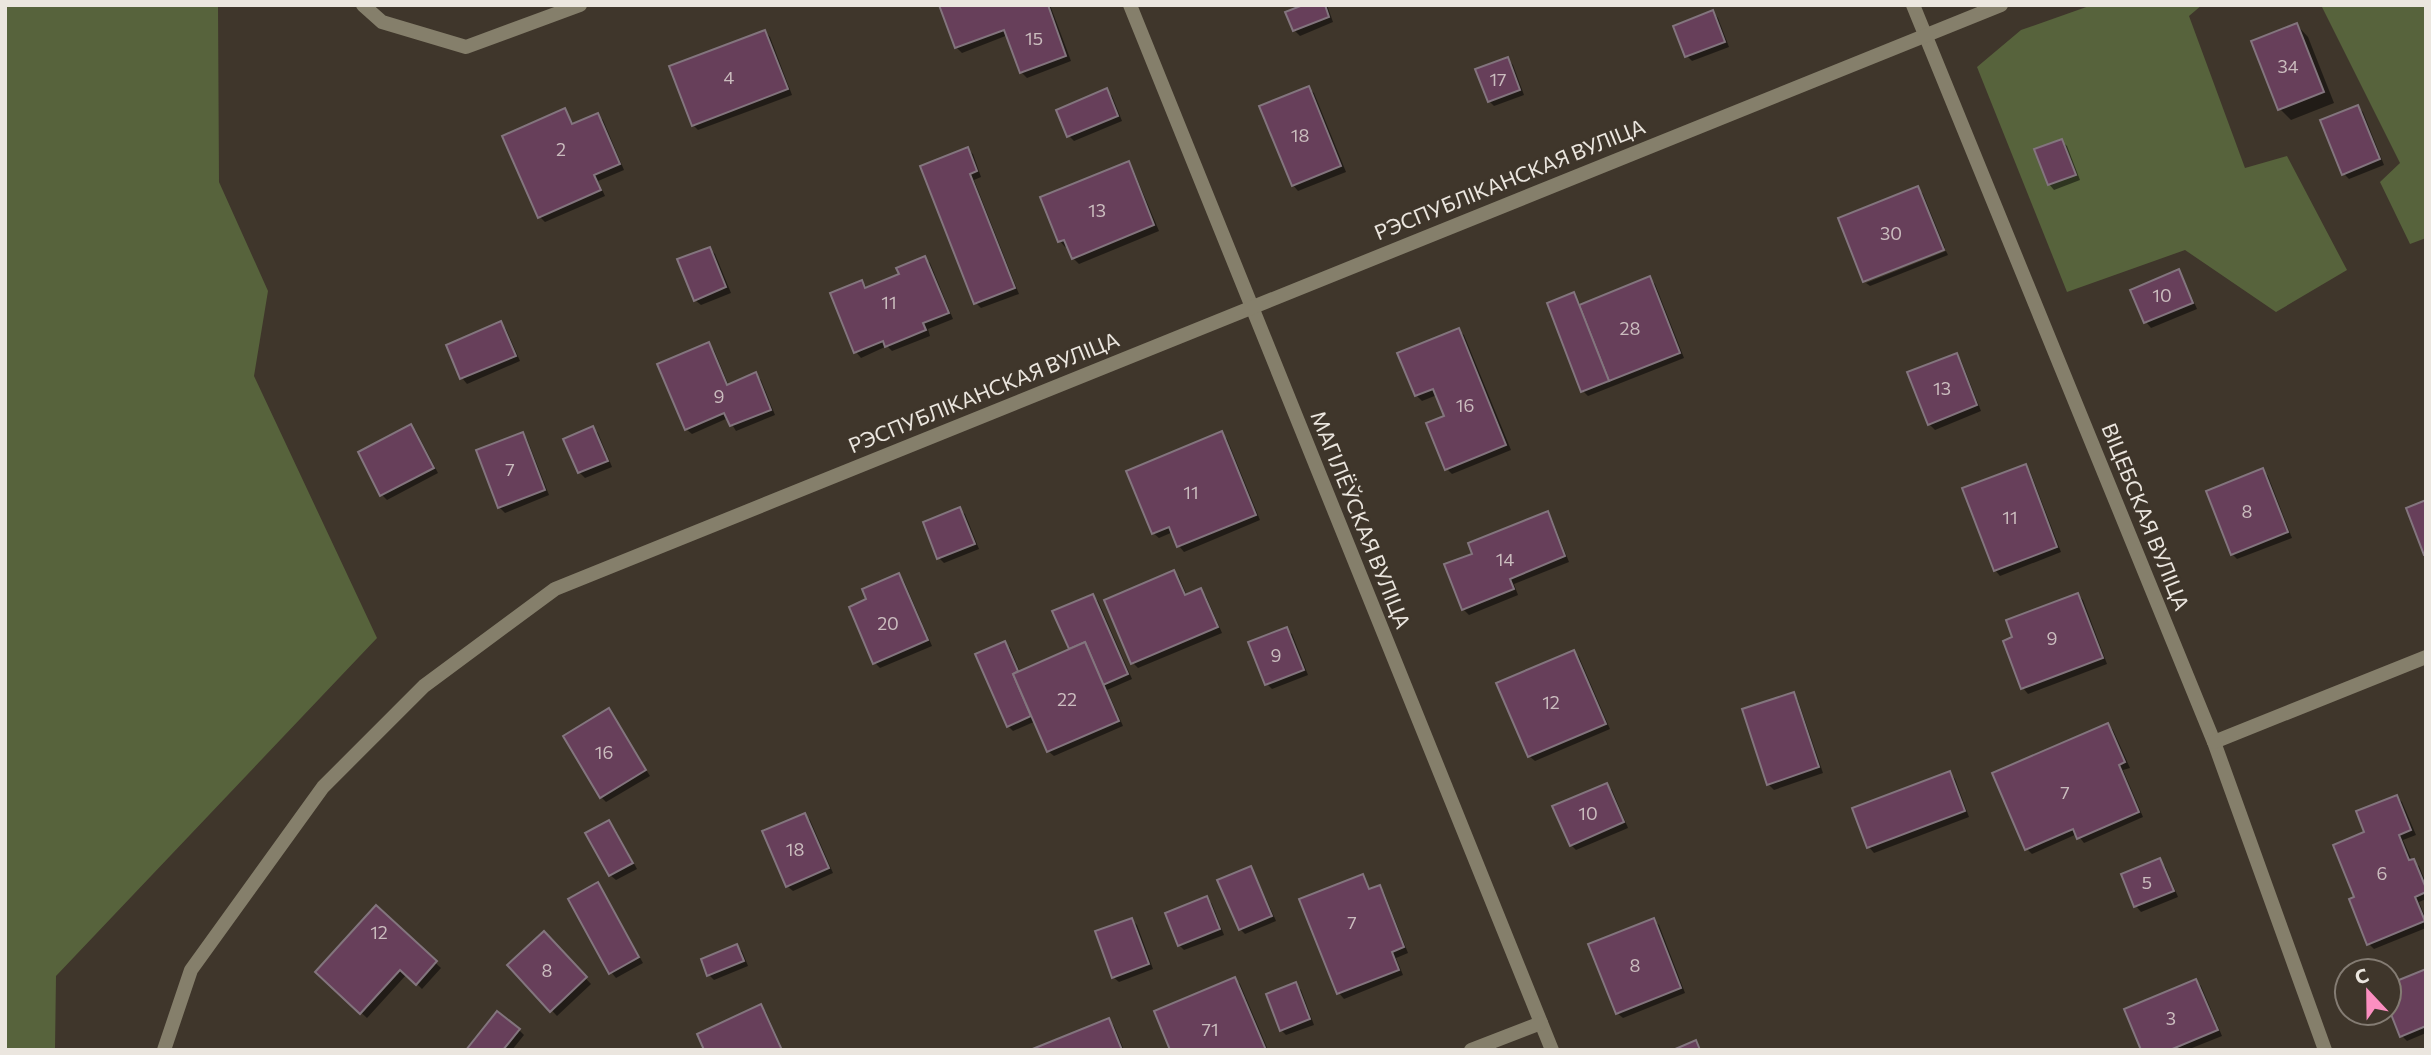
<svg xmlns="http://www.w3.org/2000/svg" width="2431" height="1055" viewBox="0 0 2431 1055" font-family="Commissioner,sans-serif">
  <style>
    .green { fill: #57633c }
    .shadow { fill: #0007 }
    .building { fill: #673f5a; stroke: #83757e; stroke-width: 2 }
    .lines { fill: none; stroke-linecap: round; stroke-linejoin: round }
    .minor { stroke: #857f6b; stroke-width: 14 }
    .labels { text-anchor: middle; stroke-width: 5; stroke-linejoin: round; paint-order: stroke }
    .number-label { font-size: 18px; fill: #cabcbe }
    .street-label { font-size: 21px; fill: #ebe6df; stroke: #3f362b }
  </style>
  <rect width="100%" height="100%" fill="#3f362b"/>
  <g class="green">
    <path d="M5,5H218L219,182L268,291L254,376L377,638L56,976L55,1050H5Z"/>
    <path d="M2092,5H2202L2189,16L2245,168L2287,156L2347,270L2276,312L2185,250L2067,292L1977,67L2021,30Z"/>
    <path d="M2321,5H2426V238L2410,244L2380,182L2400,163Z"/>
  </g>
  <g class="shadow">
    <path d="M941,5H1050L1071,61L1027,78L1021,72L1008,35L962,53L956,47Z"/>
    <path d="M1307,5H1327L1333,22L1300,36L1294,30Z"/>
    <path d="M1713,12L1718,18L1729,47L1692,61L1687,56Z"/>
    <path d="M2297,25L2308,37L2334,103L2291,120L2280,109Z"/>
    <path d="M765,32L770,37L792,95L698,130L693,125Z"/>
    <path d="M1508,59L1513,65L1524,95L1494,106L1489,101Z"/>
    <path d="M1308,88L1314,93L1346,172L1298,191L1293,185Z"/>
    <path d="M1106,90L1112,96L1122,121L1074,141L1069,136Z"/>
    <path d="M2358,107L2363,112L2384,165L2349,179L2344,174Z"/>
    <path d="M565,110L574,125L597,115L603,120L624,170L598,181L605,196L545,222L539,216Z"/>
    <path d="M2061,141L2067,146L2080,180L2054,190L2049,184Z"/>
    <path d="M967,149L973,154L981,177L974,180L1019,294L981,308L976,303Z"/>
    <path d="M1128,163L1133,169L1159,231L1079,264L1073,258L1068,245L1065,247L1060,241Z"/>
    <path d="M1918,188L1923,194L1945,248L1865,279Z"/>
    <path d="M710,249L715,254L731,293L701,305L695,300Z"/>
    <path d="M1946,251L1948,255L1870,286L1866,283Z"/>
    <path d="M925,258L930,263L953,319L928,329L930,336L892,351L887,346L861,358L856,352L862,282L867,287L901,275Z"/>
    <path d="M2178,271L2183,277L2197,309L2151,328L2146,322L2133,291Z"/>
    <path d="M1650,279L1655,284L1684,358L1588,396L1583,391L1574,294L1581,305Z"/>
    <path d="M501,323L506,329L520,361L467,384L462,378L448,346Z"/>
    <path d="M1458,330L1464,335L1511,450L1452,474L1447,469L1446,417L1437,395L1422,401L1416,395Z"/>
    <path d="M709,345L714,350L729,386L755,374L761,380L775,415L736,431L728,418L692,434L686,429Z"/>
    <path d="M1956,355L1961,360L1981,411L1935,430L1929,424Z"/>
    <path d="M411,426L416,431L438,473L387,500L382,495Z"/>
    <path d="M593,428L598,433L612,467L585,478L579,472Z"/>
    <path d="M1221,433L1227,439L1260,520L1184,552L1179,546L1173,532L1159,538L1153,533Z"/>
    <path d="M522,434L527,439L549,495L505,513L499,507Z"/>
    <path d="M2025,466L2030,471L2061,552L2000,576L1995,570Z"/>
    <path d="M2263,470L2268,476L2292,538L2237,559L2232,554Z"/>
    <path d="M959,509L965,514L979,549L944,563L939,558Z"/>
    <path d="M1547,513L1552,519L1569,562L1514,584L1518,595L1469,615L1463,609L1474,555Z"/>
    <path d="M1174,572L1179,577L1187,596L1201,590L1206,596L1222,633L1138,668L1133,663Z"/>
    <path d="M899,575L904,581L932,646L880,668L875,663Z"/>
    <path d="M2078,595L2083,600L2107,664L2028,694L2023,688L2005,642Z"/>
    <path d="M1093,596L1098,601L1132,679L1107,690L1123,726L1054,756L1048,751L1036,721L1013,731L1008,726L1005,643L1010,648L1020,672L1071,650L1055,612Z"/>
    <path d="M1286,629L1292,634L1308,675L1272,689L1267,684Z"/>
    <path d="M1574,652L1579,657L1610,729L1535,761L1529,756Z"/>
    <path d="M1793,694L1798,700L1823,773L1774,790L1768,784Z"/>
    <path d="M609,710L650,776L606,802L601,797Z"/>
    <path d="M2108,725L2113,730L2130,768L2123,770L2143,817L2084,843L2077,834L2032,854L2027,849Z"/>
    <path d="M1950,773L1955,779L1969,817L1874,853L1869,847L1855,809Z"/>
    <path d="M1606,785L1612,790L1628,828L1576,850L1571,845Z"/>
    <path d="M2397,797L2402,802L2416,835L2403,840L2412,861L2419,866L2426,883V899L2419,902L2426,919V928L2374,949L2369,944L2356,898L2367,833Z"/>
    <path d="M804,815L810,820L833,873L793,891L787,886Z"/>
    <path d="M609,822L614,827L637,869L616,880L610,875Z"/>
    <path d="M2160,861L2165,866L2178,897L2141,912L2136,906L2123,875Z"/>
    <path d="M1250,868L1255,874L1276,921L1245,934L1240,929Z"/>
    <path d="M1362,876L1371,890L1379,887L1384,892L1408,953L1396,958L1403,975L1344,999L1339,993L1302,900Z"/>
    <path d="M597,884L602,890L643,963L616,978L611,972Z"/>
    <path d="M1207,898L1212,904L1224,935L1184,950L1179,945Z"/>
    <path d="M376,908L441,968L422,989L407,974L367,1018L317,972Z"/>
    <path d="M1132,920L1137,925L1153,969L1119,982L1113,977Z"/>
    <path d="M1653,920L1659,925L1685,993L1623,1018L1617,1013Z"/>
    <path d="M544,934L591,984L557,1016L510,966Z"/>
    <path d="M737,946L742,951L748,966L714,980L709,975Z"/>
    <path d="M2426,971V1033L2407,1041L2402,1036L2389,1004V986Z"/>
    <path d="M1235,979L1240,984L1268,1050H1172Z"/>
    <path d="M2196,981L2201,986L2222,1036L2187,1050H2143Z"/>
    <path d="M1295,985L1301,990L1314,1025L1286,1035L1281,1030Z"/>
    <path d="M761,1006L766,1012L783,1050H706Z"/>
    <path d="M1109,1020L1114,1026L1124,1050H1035Z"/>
    <path d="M519,1030L524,1035L512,1050H468Z"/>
  </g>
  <g class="building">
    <path d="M939,5H1048L1066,56L1020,73L1004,30L955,48Z"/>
    <path d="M1303,5H1325L1329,17L1293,31L1285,12Z"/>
    <path d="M1713,10L1725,42L1685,57L1673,26Z"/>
    <path d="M2297,23L2324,92L2278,110L2251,41Z"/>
    <path d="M765,30L788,89L692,126L669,66Z"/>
    <path d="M1508,57L1520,90L1488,102L1475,69Z"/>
    <path d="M1309,86L1341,166L1292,186L1259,106Z"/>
    <path d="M1107,88L1118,116L1067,137L1056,110Z"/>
    <path d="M2358,105L2380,159L2342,175L2320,120Z"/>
    <path d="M565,108L572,124L598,113L620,164L594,175L601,190L538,218L502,136Z"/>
    <path d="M2062,139L2076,175L2048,185L2034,149Z"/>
    <path d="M968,147L977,171L970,174L1015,288L974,304L920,166Z"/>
    <path d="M1129,161L1154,225L1072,259L1064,240L1058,242L1040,197Z"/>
    <path d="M1918,186L1944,250L1863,282L1838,218Z"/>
    <path d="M710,247L726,287L694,301L677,259Z"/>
    <path d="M925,256L949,313L923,323L926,330L885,347L883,341L854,353L830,293L862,280L865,288L899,274L896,268Z"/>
    <path d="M2179,269L2193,303L2144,323L2130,290Z"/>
    <path d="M1650,276L1680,353L1609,381L1579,305Z"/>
    <path d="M1574,292L1609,381L1581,392L1547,303Z"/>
    <path d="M501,321L516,356L460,379L446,345Z"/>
    <path d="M1459,328L1506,445L1445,470L1426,423L1444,416L1433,389L1415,396L1397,353Z"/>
    <path d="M709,342L727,385L756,372L771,410L730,426L724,413L685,430L657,364Z"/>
    <path d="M1957,353L1977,405L1928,425L1907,372Z"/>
    <path d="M411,424L434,468L380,496L358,452Z"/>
    <path d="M593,426L608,461L578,473L563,439Z"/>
    <path d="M1222,431L1256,515L1177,547L1169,527L1152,534L1126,471Z"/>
    <path d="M523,432L545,490L498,508L476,450Z"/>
    <path d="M2026,464L2057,547L1994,571L1962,488Z"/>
    <path d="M2263,468L2288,532L2231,555L2206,491Z"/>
    <path d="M2426,500V555H2424L2406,508Z"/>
    <path d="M960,507L975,544L937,559L923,522Z"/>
    <path d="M1548,511L1565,556L1510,579L1514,589L1462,610L1444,564L1472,554L1468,543Z"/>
    <path d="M1174,570L1185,595L1201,588L1218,627L1131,664L1104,600Z"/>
    <path d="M899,573L928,640L873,664L849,607L866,599L862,589Z"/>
    <path d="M2078,593L2103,658L2021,689L2003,641L2012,637L2006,620Z"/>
    <path d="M1093,594L1128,674L1103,685L1085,642L1069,649L1052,611Z"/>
    <path d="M1287,627L1304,670L1265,685L1248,642Z"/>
    <path d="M1005,641L1018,671L1013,674L1031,716L1007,727L975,654Z"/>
    <path d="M1085,642L1119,721L1047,752L1013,674Z"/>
    <path d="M1574,650L1606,724L1528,757L1496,683Z"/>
    <path d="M1794,692L1819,767L1767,785L1742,709Z"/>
    <path d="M609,708L646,770L600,798L563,736Z"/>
    <path d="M2108,723L2125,762L2119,765L2139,812L2077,839L2073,829L2025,850L1992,773Z"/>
    <path d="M1950,771L1965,811L1867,848L1852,808Z"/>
    <path d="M1607,783L1624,822L1570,846L1552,806Z"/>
    <path d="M2397,795L2411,830L2399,835L2409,860L2414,859L2426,888V892L2415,897L2425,921L2367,945L2349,899L2354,897L2333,845L2364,832L2356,811Z"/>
    <path d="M805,813L829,868L786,887L762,831Z"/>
    <path d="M609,820L633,863L609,876L585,833Z"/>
    <path d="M2160,858L2174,891L2134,907L2121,874Z"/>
    <path d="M1251,866L1272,916L1239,930L1217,880Z"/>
    <path d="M1363,874L1369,889L1380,885L1404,947L1392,952L1399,970L1337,994L1299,899Z"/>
    <path d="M598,882L639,957L609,974L568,899Z"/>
    <path d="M1207,896L1220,929L1178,946L1165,913Z"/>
    <path d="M376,905L437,961L416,985L400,970L360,1014L315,972Z"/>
    <path d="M1132,918L1149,964L1112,978L1095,931Z"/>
    <path d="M1654,918L1681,988L1616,1014L1588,944Z"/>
    <path d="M544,931L587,977L550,1012L507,965Z"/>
    <path d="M737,944L744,961L707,976L701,959Z"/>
    <path d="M2426,969V1026L2400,1037L2389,1009V984Z"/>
    <path d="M1235,977L1266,1050H1170L1154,1011Z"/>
    <path d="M2196,979L2218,1030L2170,1050H2141L2124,1009Z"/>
    <path d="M1296,982L1310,1019L1280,1031L1266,994Z"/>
    <path d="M761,1004L782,1050H704L697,1034Z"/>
    <path d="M497,1011L520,1029L503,1050H466Z"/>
    <path d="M1109,1018L1122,1050H1030Z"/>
    <path d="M1696,1040L1700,1050H1673Z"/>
  </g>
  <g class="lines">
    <g class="minor">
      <path d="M363,5L382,22L466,47L580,5"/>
      <path d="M1130,5L1552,1050"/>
      <path d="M1913,5L2214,742L2325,1050"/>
      <path d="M2214,742L2426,657"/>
      <path d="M164,1050L191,970L323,787L424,686L555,589L2001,5"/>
      <path d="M1471,1050L1541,1023"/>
    </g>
  </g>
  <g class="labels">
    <g class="number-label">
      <text x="1034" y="45">15</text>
      <text x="2288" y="73">34</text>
      <text x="729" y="84">4</text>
      <text x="1498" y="86">17</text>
      <text x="1300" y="142">18</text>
      <text x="561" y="156">2</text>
      <text x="1097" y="217">13</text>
      <text x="1891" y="240">30</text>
      <text x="2162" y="302">10</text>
      <text x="889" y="309">11</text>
      <text x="1630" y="335">28</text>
      <text x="1942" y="395">13</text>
      <text x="719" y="403">9</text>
      <text x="1465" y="412">16</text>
      <text x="510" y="476">7</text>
      <text x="1191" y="499">11</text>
      <text x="2247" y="518">8</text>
      <text x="2010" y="524">11</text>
      <text x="1505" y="566">14</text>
      <text x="888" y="630">20</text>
      <text x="2052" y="645">9</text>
      <text x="1276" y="662">9</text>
      <text x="1067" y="706">22</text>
      <text x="1551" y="709">12</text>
      <text x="604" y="759">16</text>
      <text x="2065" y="799">7</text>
      <text x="1588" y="820">10</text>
      <text x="795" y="856">18</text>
      <text x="2382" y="880">6</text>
      <text x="2147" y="889">5</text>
      <text x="1352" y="929">7</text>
      <text x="379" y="939">12</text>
      <text x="1635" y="972">8</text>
      <text x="547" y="977">8</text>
      <text x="2171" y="1025">3</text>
      <text x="1210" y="1036">71</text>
    </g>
    <g class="street-label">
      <text transform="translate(1510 180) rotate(-22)" y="7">РЭСПУБЛІКАНСКАЯ ВУЛІЦА</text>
      <text transform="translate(984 393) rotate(-22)" y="7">РЭСПУБЛІКАНСКАЯ ВУЛІЦА</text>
      <text transform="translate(2145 517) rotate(68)" y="7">ВІЦЕБСКАЯ ВУЛІЦА</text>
      <text transform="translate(1360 520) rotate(68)" y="7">МАГІЛЁЎСКАЯ ВУЛІЦА</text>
    </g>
  </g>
  <rect width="2431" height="1055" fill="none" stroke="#ebe6df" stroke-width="14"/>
  <g transform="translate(2368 992) rotate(338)"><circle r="33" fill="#3f362b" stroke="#847c73" stroke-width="2"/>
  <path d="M0-5L12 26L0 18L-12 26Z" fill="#fc8fc1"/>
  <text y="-10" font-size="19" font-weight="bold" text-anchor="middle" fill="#ebe6df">С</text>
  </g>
</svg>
